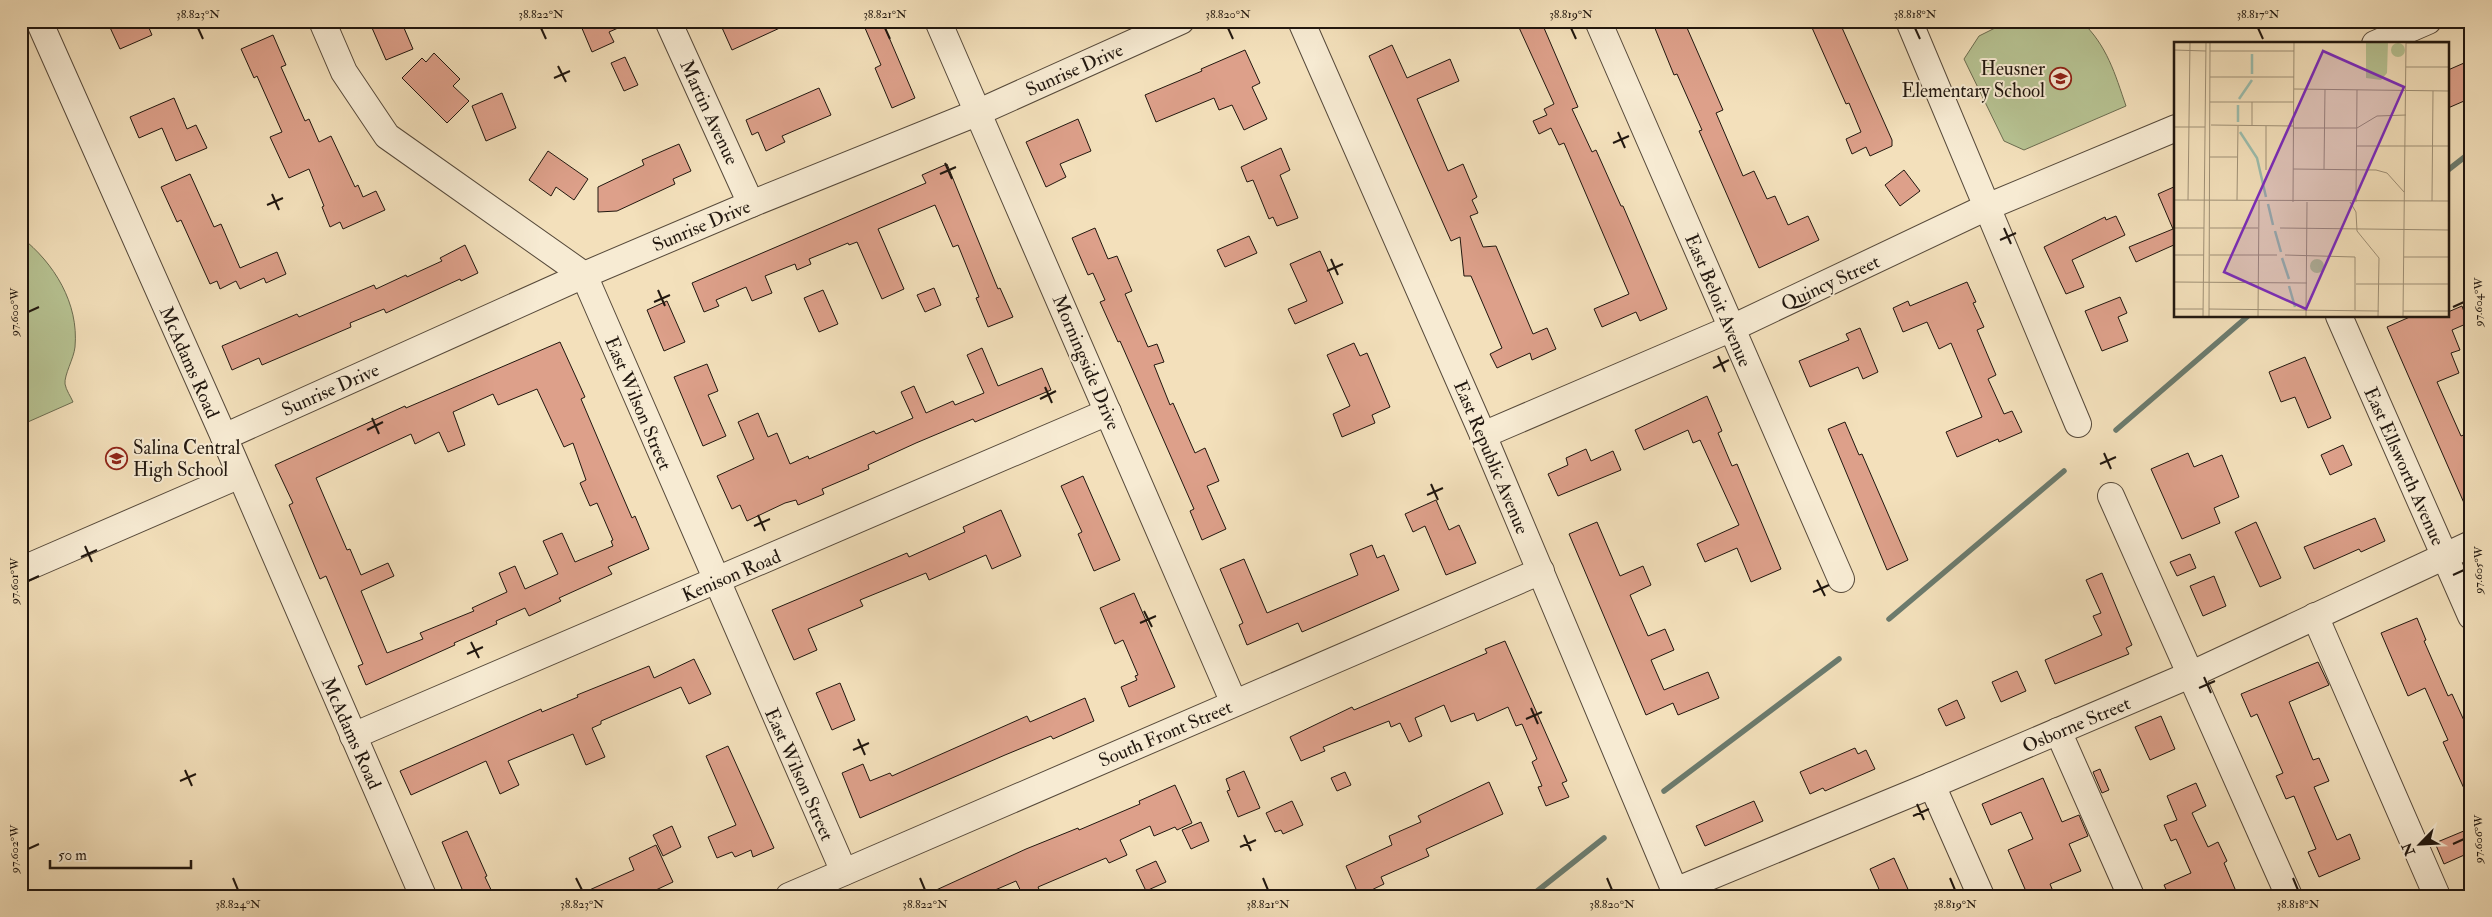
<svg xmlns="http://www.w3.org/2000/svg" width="2492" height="917" viewBox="0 0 2492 917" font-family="'IM FELL Double Pica',serif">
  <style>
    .green { fill: #b7c393; stroke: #6c6d51 }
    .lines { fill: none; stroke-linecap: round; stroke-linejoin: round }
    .stream { stroke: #6b7b6e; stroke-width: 5.5 }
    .building { fill: #dda08a; stroke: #21170f; fill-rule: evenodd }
    .minor-casing { stroke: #56493a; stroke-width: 28 }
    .minor { stroke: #f7ebd3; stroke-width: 26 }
    .ticks { fill: none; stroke: #21170f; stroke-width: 2 }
    .labels { text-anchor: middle; stroke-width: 4; stroke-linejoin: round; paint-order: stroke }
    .poi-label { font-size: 19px; fill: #21170f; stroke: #f7ebd3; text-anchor: end }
    .street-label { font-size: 19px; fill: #21170f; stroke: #f7ebd3 }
    .inset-river { fill: none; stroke: #9cbdad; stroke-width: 2.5 }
    .inset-road { fill: none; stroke: #9f9076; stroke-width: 1 }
    .view { fill: #7b2cbf; fill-opacity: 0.15; stroke: #7b2cbf; stroke-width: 2.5 }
    .inset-edge { fill: none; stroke: #21170f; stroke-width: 2.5 }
    .neatline { fill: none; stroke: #21170f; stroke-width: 2 }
    .ticks-label { font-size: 12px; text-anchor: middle; fill: #21170f }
  </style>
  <rect width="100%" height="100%" fill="#f3e0bb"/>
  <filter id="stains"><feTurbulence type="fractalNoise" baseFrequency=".004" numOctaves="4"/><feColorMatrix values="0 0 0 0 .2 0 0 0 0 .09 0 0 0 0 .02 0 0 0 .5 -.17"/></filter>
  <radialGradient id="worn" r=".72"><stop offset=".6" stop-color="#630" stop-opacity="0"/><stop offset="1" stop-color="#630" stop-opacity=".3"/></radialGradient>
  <g class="green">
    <path d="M2009,21H2081C2107,45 2115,74 2126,106L2024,150L2004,141L1964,59L1979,36Z"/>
    <path d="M21,237C54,263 79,303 75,347C74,358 64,375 65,384C66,390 71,397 73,402L21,425Z"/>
  </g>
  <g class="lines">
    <g class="stream">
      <path d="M2448,170L2471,152"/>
      <path d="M2116,430L2248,316"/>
      <path d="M1889,619L2064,471"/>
      <path d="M1664,791L1839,659"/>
      <path d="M1531,896L1604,838"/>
    </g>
  </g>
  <g class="building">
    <path d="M107,21H146L152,35L120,49Z"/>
    <path d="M369,21H401L413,49L386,60Z"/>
    <path d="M592,21H634L609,32L614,42L592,52L581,26Z"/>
    <path d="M719,21H795L732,50Z"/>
    <path d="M882,21L915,98L892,108L875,68L881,65L865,28Z"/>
    <path d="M1516,21H1541L1578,107L1572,109L1592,152L1596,150L1621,206H1623L1667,309L1640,321L1636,312L1602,327L1594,309L1629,294L1564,143L1559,145L1551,128L1539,134L1533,121L1547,115L1544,109L1554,104Z"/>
    <path d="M1652,21H1684L1723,110L1716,113L1743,176L1754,171L1767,199L1775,196L1788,225L1808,216L1819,240L1759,268L1699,131L1702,130L1677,74L1674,75Z"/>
    <path d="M1809,21H1839L1892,140V146L1870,156L1866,147L1852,154L1846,139L1861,132L1849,103L1846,104Z"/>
    <path d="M273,35L286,65L281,67L305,121L309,119L319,142L331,136L355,187L358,185L363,197L376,191L385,210L343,229L340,222L330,227L322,207L324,206L309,169L289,178L270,137L282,132L257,76L254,78L241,49Z"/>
    <path d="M1392,45L1407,78L1450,59L1459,81L1417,99L1448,171L1463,164L1477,197L1472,200L1478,213L1470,216L1483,247L1496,246L1533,334L1547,328L1556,349L1532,360L1530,353L1497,368L1490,354L1502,348L1471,276H1464L1460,237L1451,241L1369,56Z"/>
    <path d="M1245,50L1260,83L1252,87L1267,119L1244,130L1232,105L1219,110L1214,98L1156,122L1145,95L1202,71L1201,69Z"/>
    <path d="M434,53L460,79L453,86L469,101L447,123L402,78L422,58L426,62Z"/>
    <path d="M625,57L638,85L624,91L611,63Z"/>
    <path d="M2471,60V98L2448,108V70Z"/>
    <path d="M819,88L831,115L782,136L785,142L766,151L758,132L752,135L746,120Z"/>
    <path d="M502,93L516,128L486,141L472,106Z"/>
    <path d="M174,98L187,129L196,125L207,148L176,161L162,128L139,138L130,117Z"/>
    <path d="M1078,119L1091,151L1060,164L1066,177L1046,187L1026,142Z"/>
    <path d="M679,144L691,171L673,179L675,184L617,211L598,212V187L644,165L642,160Z"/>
    <path d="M1281,148L1290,170L1280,175L1298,218L1277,226L1273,217L1269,219L1253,180L1247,182L1241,167Z"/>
    <path d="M548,151L588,179L574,200L556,187L551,196L529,180Z"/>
    <path d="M947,164L998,289L1000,288L1013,317L988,327L976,298L979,297L958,245L953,247L935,205L878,229L904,289L882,299L857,242L849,245L848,243L809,259L811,264L797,270L795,264L765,276L772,293L752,301L746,287L716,300L719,306L704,312L692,283L926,183L922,175Z"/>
    <path d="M1904,170L1920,191L1900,206L1885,185Z"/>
    <path d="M190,174L214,227L221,224L240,268L277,252L286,274L266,283L264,278L240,289L236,281L220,289L217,281L210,284L181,220L177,222L161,187Z"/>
    <path d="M2176,186V244L2136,262L2129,247L2173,229L2158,194Z"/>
    <path d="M2116,216L2125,235L2072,260L2084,287L2066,294L2044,247L2105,217L2106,220Z"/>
    <path d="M1095,228L1108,259L1117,256L1132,291L1125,294L1148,347L1157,344L1164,362L1154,365L1170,405L1173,403L1195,453L1205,448L1219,481L1207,486L1226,529L1202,540L1190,511L1194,509L1120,341L1118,342L1100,302L1105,300L1093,273L1088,275L1072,238Z"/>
    <path d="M1249,236L1257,253L1225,267L1217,250Z"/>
    <path d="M465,245L478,273L461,281L460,279L386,313L384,309L350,323L351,327L262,365L259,358L232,370L222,346L297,314L299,317L374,285L376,289L406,275L407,277L442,261L440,258Z"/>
    <path d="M1320,251L1343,303L1295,324L1288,309L1307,301L1290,264Z"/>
    <path d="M1967,282L1976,302L1973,303L1984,327L1977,330L1996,375L1988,379L2004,414L2012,411L2022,432L1999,442L1998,439L1957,457L1946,432L1982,417L1951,343L1939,349L1927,322L1903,332L1893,308L1908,301L1910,306Z"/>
    <path d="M934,288L941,305L925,312L917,295Z"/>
    <path d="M823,290L838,324L819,332L804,298Z"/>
    <path d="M2120,297L2127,313L2118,317L2128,341L2102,351L2085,311Z"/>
    <path d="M667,301L685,342L664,351L647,310Z"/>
    <path d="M2462,306L2468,323L2452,330L2460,350L2451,353L2459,373L2437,382L2461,436L2471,432V519L2387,327L2412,316H2448V312Z"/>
    <path d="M1860,328L1878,372L1863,379L1858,367L1810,387L1799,361L1849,340L1846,334Z"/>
    <path d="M560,342L585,397L581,399L607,460L632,518L635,516L649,549L608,567L612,574L559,598L561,601L529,616L525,608L496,621L497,624L454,643L455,645L366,685L358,666L363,664L326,576L320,579L289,505L293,503L275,465L405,406L406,408ZM537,389L564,447L573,443L586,480L580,483L590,506L597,503L613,540L611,541L613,546L575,562L562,533L543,541L558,574L525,589L515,566L499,573L507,592L472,608L474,611L420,633L423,639L387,653L361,591L394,576L388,563L361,575L350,549L347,550L316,478L411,434L415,444L439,432L448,452L465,445L453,412L493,394L498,405Z"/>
    <path d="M1354,343L1360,356L1367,353L1390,407L1372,415L1375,423L1342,437L1333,414L1350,406L1327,355Z"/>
    <path d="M982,348L998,386L1042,368L1051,390L975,422L973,419L916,443L868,465L869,469L822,489L824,494L798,505L796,500L785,503L747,521L740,505L732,509L717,476L754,459L738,422L758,413L768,437L777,433L790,464L808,456L809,459L874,431L876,434L913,418L901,392L914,386L926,413L953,401L955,405L984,393L967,355Z"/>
    <path d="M2305,357L2331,418L2308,428L2295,397L2281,402L2269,372Z"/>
    <path d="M707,364L718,391L708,395L726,436L703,446L674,377Z"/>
    <path d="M1707,396L1722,431L1718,433L1732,466L1737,464L1781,569L1751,582L1737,548L1705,562L1697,544L1739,525L1700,440L1693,443L1688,430L1644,450L1635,430Z"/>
    <path d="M1845,422L1859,455L1862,454L1908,560L1887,570L1828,429Z"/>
    <path d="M2343,445L2352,465L2330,475L2321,455Z"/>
    <path d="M1586,449L1591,461L1613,451L1621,470L1558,496L1548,474L1568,465L1566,458Z"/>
    <path d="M2188,453L2194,467L2222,455L2239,497L2214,508L2220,523L2182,539L2151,469Z"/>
    <path d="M1083,476L1120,560L1094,571L1078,534L1082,532L1061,486Z"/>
    <path d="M1436,500L1449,530L1459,525L1476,563L1446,575L1425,526L1413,532L1405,514Z"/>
    <path d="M1001,510L1021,556L992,569L986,555L929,580L926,573L860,600L863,606L808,629L817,650L794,660L772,610L907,553L909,557L965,532L963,527Z"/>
    <path d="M2375,518L2385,541L2361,552L2359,549L2314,569L2304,547Z"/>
    <path d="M1597,522L1620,576L1643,566L1651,585L1630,595L1648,636L1665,629L1674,650L1651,660L1664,690L1708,672L1719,698L1678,715L1673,703L1646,715L1569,534Z"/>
    <path d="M2256,522L2281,578L2260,587L2235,532Z"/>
    <path d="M1372,545L1377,558L1384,555L1399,590L1302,632L1298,623L1247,645L1239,625L1243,623L1220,569L1244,559L1267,613L1358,575L1350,554Z"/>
    <path d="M2190,554L2196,568L2177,576L2170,562Z"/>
    <path d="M2102,573L2132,645L2126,648L2129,654L2055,684L2045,660L2102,635L2093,616L2101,613L2086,580Z"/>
    <path d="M2214,576L2226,606L2203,616L2190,586Z"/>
    <path d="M1134,593L1175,687L1129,707L1121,687L1137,680L1135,676L1138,675L1123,640L1115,644L1100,608Z"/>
    <path d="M2417,618L2426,640L2424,641L2448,696L2452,694L2471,736V804L2443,742L2448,740L2425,688L2408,696L2381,633Z"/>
    <path d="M1505,641L1567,781L1562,783L1569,797L1546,806L1538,787L1542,786L1532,762L1537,759L1522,724L1516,726L1508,707L1477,721L1474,713L1451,722L1444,705L1415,718L1422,736L1409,742L1400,723L1391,727L1389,721L1323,747L1325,751L1301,761L1290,737L1352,707L1354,710L1487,653L1485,649Z"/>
    <path d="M694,659L711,694L689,704L681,687L601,721V724L592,728L605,757L586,765L573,734L508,761L519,785L500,794L486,761L411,795L400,771L518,719L541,709L542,712L578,697L577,695L649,666L654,678Z"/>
    <path d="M2318,662L2329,685L2289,702L2313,760L2319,758L2329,781L2314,787L2337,840L2350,834L2360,859L2319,877L2308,852L2316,849L2294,796L2286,799L2276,776L2283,773L2257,714L2251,717L2241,694Z"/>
    <path d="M2017,671L2026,691L2001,702L1992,682Z"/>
    <path d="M840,683L855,720L832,730L816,693Z"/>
    <path d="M1085,698L1094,721L1053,739L1051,736L1005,755L860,818L842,773L863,764L870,781L890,773L892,776L1027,716L1030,722Z"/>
    <path d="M1957,700L1965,718L1946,726L1938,709Z"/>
    <path d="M2161,716L2175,749L2150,760L2135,727Z"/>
    <path d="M728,746L774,848L753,857L751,850L735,857L732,852L717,858L708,837L736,825L706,756Z"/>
    <path d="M1855,748L1858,754L1866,750L1875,769L1825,791L1823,788L1810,794L1800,772Z"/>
    <path d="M2100,769L2109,790L2102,793L2093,772Z"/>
    <path d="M1244,771L1260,808L1238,817L1227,791L1230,790L1226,779Z"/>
    <path d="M1345,772L1351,785L1337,791L1331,778Z"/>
    <path d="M2043,778L2062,822L2079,815L2088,836L2069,844L2081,871L2050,884L2055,896H2028L2008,850L2033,839L2021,812L1991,825L1982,804Z"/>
    <path d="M1489,782L1503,814L1426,849L1429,856L1381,877L1384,884L1359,896L1346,866L1392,845L1389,836L1421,822L1418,816Z"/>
    <path d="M2196,783L2206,806L2192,813L2208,847L2218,842L2227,861L2224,863L2238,896H2169L2164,885L2191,873L2176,839L2171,841L2164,825L2177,820L2167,796Z"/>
    <path d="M1175,785L1192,823L1177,830L1175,827L1154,836L1150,826L1120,840L1127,855L1109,863L1106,858L1038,887L1042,896H1023L1016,881L981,896H923L1026,849L1078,828L1079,830L1140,804L1139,801Z"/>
    <path d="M1292,801L1303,825L1283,834L1281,830L1275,832L1266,813Z"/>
    <path d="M1754,801L1763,821L1705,846L1696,826Z"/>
    <path d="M1201,822L1209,841L1191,849L1182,830Z"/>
    <path d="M672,826L681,847L663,856L653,835Z"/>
    <path d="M2471,828V852L2444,864L2435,843Z"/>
    <path d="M467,831L487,876L485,877L494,896H465L442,842Z"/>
    <path d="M656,845L673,882L643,896H576L634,870L629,858Z"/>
    <path d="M1894,858L1911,896H1882L1870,869Z"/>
    <path d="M1156,861L1166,882L1146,891L1136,870Z"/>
  </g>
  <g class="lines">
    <defs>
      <g id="minor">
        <path d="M39,21L224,437L423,896"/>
        <path d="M322,21L344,72L387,136L584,275L844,872"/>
        <path d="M668,21L751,204"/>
        <path d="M938,21L1234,703"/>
        <path d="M1301,21L1483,435L1677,896"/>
        <path d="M1598,21L1841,579"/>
        <path d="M1909,21L2078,424"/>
        <path d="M2375,44L2428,21"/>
        <path d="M2339,316L2471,616"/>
        <path d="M1483,435L1730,329L1987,207L2176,128"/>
        <path d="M224,437L584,275L751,204L979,112L1181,21"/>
        <path d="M2111,496L2289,896"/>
        <path d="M21,570L240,475"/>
        <path d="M2315,616L2437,896"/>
        <path d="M2058,731L2131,896"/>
        <path d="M353,736L1108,412"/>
        <path d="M1932,785L1981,896"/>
        <path d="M1675,891L1932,785L2192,674L2471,544"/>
        <path d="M789,896L1541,571"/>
      </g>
    </defs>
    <use href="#minor" class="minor-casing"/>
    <use href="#minor" class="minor"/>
  </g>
  <path class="ticks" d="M198,28L203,39M541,28L546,39M885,28L890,39M1228,28L1233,39M1571,28L1576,39M1915,28L1920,39M2258,28L2263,39M558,66L566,82M554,78L570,71M1618,132L1625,148M1613,143L1629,136M945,163L952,179M940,174L956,167M272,194L279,210M267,205L283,198M2004,228L2011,244M2000,240L2016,233M1331,259L1338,275M1327,271L1343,264M658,290L665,306M654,302L670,295M2453,307L2464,302M28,312L39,307M1718,356L1725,372M1713,368L1729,360M1045,387L1052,403M1040,399L1056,391M372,418L379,434M367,430L383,422M2104,453L2111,469M2100,464L2116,457M1431,484L1438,500M1427,495L1443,488M758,515L765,531M754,526L770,519M85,546L92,562M81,557L97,550M2453,575L2464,570M1817,580L1825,596M28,581L39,576M1813,592L1829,585M1144,611L1152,627M1140,623L1156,616M471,642L479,658M467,654L483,647M2204,677L2211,693M2199,688L2215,681M1531,708L1538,724M1526,719L1542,712M858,739L865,755M853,750L869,743M185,770L192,786M180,781L196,774M1917,804L1924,820M1913,816L1929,809M1244,835L1251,851M2453,844L2464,839M1240,847L1256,840M28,849L39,844M233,878L238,890M576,878L582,890M920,878L925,890M1263,878L1268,890M1607,878L1612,890M1950,878L1955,890M2293,878L2298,890"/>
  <defs>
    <symbol id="school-ring" viewBox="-11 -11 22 22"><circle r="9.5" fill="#f7ebd3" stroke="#8f2418" stroke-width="1.5"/><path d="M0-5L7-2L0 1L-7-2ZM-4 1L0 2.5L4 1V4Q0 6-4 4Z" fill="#8f2418"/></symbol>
  </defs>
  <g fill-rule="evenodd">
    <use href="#school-ring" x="2048" y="66" width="25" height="25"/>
    <use href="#school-ring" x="104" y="446" width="25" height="25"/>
  </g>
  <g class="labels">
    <g class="poi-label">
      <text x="2045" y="75">Heusner<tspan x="2045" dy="22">Elementary School</tspan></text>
      <text x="133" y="454" text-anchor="start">Salina Central<tspan x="133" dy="22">High School</tspan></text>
    </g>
    <g class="street-label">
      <text transform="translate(1074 69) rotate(-24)" y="7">Sunrise Drive</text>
      <text transform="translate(710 112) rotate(65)" y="7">Martin Avenue</text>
      <text transform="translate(701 225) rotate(-23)" y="7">Sunrise Drive</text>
      <text transform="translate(1830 282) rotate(-25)" y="7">Quincy Street</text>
      <text transform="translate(1719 300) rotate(67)" y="7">East Beloit Avenue</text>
      <text transform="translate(190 362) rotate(66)" y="7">McAdams Road</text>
      <text transform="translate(1087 362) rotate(67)" y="7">Morningside Drive</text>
      <text transform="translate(330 389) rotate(-24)" y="7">Sunrise Drive</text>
      <text transform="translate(639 403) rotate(67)" y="7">East Wilson Street</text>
      <text transform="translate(1492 457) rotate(67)" y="7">East Republic Avenue</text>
      <text transform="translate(2405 466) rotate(66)" y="7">East Ellsworth Avenue</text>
      <text transform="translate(731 575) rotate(-23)" y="7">Kenison Road</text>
      <text transform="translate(2076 724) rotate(-23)" y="7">Osborne Street</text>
      <text transform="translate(352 733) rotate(66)" y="7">McAdams Road</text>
      <text transform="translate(1165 733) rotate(-23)" y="7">South Front Street</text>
      <text transform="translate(800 774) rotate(66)" y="7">East Wilson Street</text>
    </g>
  </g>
  <g transform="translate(2174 42)">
    <rect width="275" height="275" fill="#f3e0bb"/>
    <path d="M192,0H214L213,31L207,38L192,36ZM217 8a7 7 0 1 1 14 0a7 7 0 1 1-14 0ZM136 224a7 7 0 1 1 14 0a7 7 0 1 1-14 0Z" fill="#b7c393"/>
    <path class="inset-river" d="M78,12V32M65,57L78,38M64,80V63M66,90L83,116L92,155M94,162L99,183M101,189L107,210M108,216L115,237M115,244L121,265"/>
    <path class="inset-road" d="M232,1H275M0,8L32,9M36,9H120M232,25H275M36,35H120M120,47L275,49M36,60H120M37,83L120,84M78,84V60M92,84V128M0,85H31M119,86H183L203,74L232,73M183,104H275M36,115H63M119,127L202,128L213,131L230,150M150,127L151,47M0,158L275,159M14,158L16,0M63,158L64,84M258,159L259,49M119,160L120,0M176,160L182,170L183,189L205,216L204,275M182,160L183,48M0,186H30M36,186H84M106,186L275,188M0,213H30M36,213H103M111,213L181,215V268M230,215H275M0,240L133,241M182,242H275M0,267H29M35,267L205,269M229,269H275M29,275L32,0M35,275L36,0M84,275L85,159M132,275L133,160M229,275L232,0"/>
    <path class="view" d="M149,9L230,45L132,267L50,230Z"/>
    <rect width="275" height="275" class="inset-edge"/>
  </g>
  <rect width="2492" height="917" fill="none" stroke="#f3e0bb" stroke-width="55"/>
  <g transform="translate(2420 844) rotate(246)" stroke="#f7ebd3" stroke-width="4" paint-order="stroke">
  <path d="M0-4L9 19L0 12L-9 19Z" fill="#21170f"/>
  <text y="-8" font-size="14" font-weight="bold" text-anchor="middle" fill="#21170f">N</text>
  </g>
  <path d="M50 860v8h141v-8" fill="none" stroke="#21170f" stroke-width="2.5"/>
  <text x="58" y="860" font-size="15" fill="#21170f" stroke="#f7ebd3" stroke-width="4" paint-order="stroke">50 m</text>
  <rect x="28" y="28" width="2436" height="862" class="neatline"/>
  <g class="ticks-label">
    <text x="198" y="18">38.823°N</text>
    <text x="541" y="18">38.822°N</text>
    <text x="885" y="18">38.821°N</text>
    <text x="1228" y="18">38.820°N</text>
    <text x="1571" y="18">38.819°N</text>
    <text x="1915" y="18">38.818°N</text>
    <text x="2258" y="18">38.817°N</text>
    <text transform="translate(2478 302) rotate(-90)" y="4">97.604°W</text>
    <text transform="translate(14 312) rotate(-90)" y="4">97.600°W</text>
    <text transform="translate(2478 570) rotate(-90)" y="4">97.605°W</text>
    <text transform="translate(14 581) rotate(-90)" y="4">97.601°W</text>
    <text transform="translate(2478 839) rotate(-90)" y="4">97.606°W</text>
    <text transform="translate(14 849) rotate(-90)" y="4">97.602°W</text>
    <text x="238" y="908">38.824°N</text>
    <text x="582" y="908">38.823°N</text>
    <text x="925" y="908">38.822°N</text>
    <text x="1268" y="908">38.821°N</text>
    <text x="1612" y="908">38.820°N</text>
    <text x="1955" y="908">38.819°N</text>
    <text x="2298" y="908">38.818°N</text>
  </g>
  <rect width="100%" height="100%" filter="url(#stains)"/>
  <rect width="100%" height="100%" fill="url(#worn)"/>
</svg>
